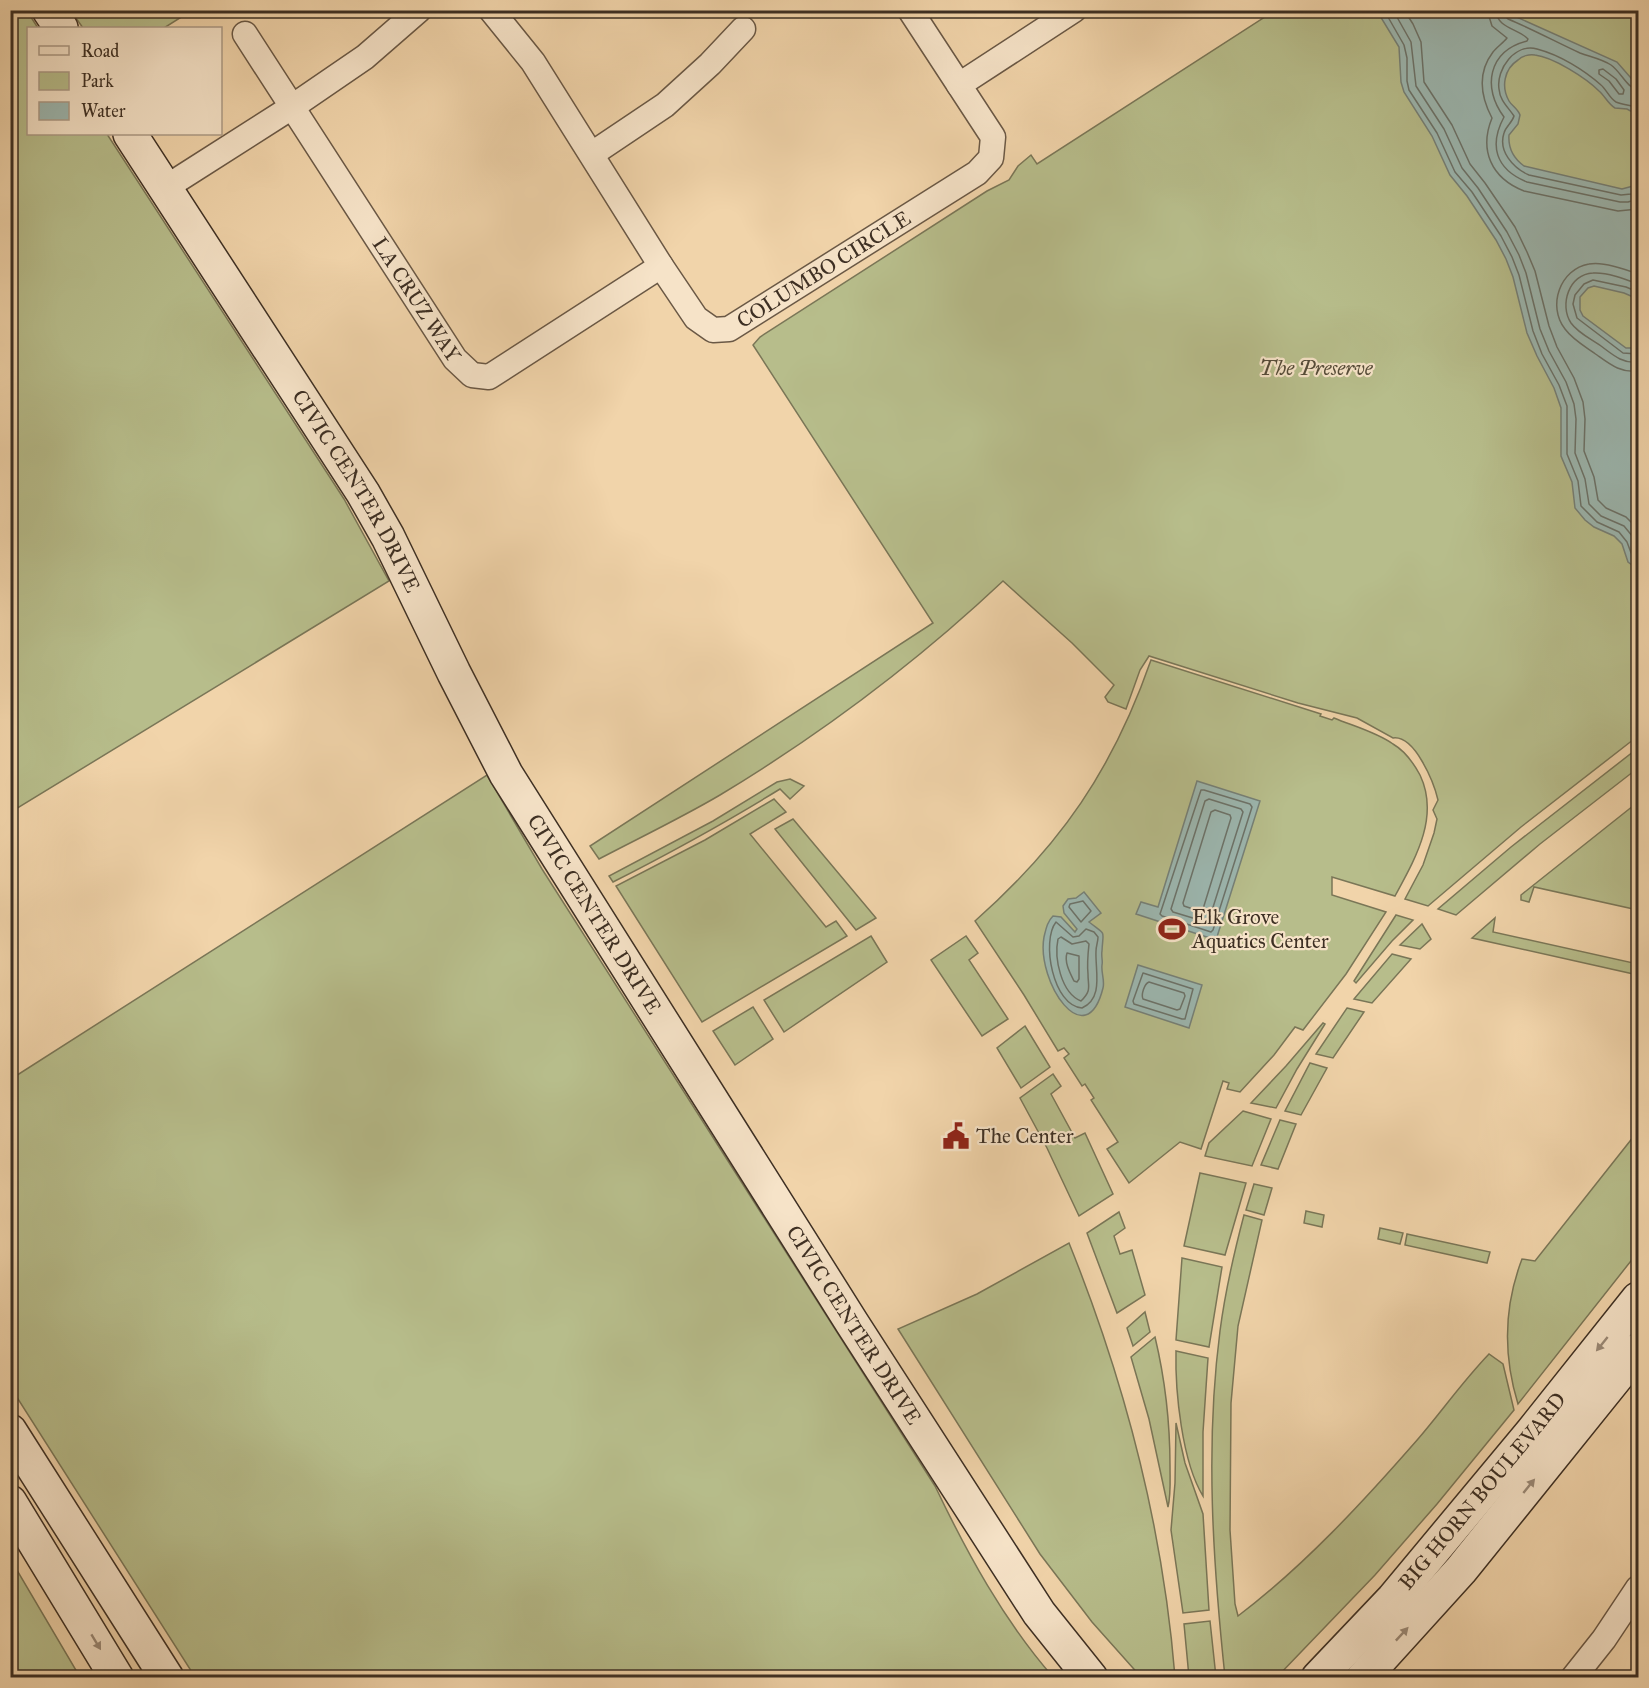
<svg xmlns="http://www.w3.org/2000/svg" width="1649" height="1688" viewBox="0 0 1649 1688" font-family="'IM FELL Great Primer',serif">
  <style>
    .green { fill: #b7bd8b; stroke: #7a7657; stroke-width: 1.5 }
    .water { fill: #9cb7b0; stroke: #768178; stroke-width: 1.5 }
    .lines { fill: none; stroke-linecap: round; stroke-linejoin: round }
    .shore { stroke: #6c736a; stroke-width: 1.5 }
    .street-casing { stroke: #6a5845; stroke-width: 27 }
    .secondary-casing { stroke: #3d2f23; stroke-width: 36 }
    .street { stroke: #f6e3c8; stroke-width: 24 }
    .secondary { stroke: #f6e3c8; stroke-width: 33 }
    .oneway { fill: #9a8976 }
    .labels { text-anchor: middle; stroke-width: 4.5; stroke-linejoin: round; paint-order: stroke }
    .street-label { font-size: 21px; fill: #3d2f23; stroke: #f6e3c8 }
    .park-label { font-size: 21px; font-style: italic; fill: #554b38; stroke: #f6e3c8 }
    .poi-label { font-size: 21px; fill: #3d2f23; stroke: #f6e3c8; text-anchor: start }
  </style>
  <rect width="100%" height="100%" fill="#f1d4aa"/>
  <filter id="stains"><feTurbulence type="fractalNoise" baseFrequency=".00333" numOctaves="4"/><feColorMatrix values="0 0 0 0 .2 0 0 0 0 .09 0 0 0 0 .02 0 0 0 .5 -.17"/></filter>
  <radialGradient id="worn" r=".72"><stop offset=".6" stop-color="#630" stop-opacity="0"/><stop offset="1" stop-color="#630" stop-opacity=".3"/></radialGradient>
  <g class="green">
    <path d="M27,11L38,28H28V134H107L344,499L389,581L11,812L10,11Z"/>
    <path d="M71,11H191L164,28H83Z"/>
    <path d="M1274,11H1638V736L1521,827L1428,906L1405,899L1423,865L1434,833L1437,819L1433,810L1438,800C1434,783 1415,735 1393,738L1357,718L1298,703L1149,656L1140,670L1126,709L1108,702L1105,697L1114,685L1072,643L1003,581C917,662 821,734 720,795C681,818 639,838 599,859L590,846L933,623L753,345L760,337L987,191L1009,180L1018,166L1031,155L1037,164Z"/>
    <path d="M1151,660L1321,714L1320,716L1332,720L1334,718C1353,726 1376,732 1393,744C1405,751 1413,762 1420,775C1440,817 1415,859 1395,896L1332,877V895L1386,912L1346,974L1303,1030L1295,1027L1274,1055L1240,1092L1227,1089L1229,1083L1223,1081L1201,1149L1180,1142L1129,1183L1107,1149L1118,1142L1091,1100L1094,1098L1085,1084L1082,1086L1064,1058L1069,1054L1064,1048L1058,1051L1024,995L975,921C1061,845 1113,769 1151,660Z"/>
    <path d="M1638,748V768L1540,844L1456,915L1438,909L1511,847Z"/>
    <path d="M487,775L542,869L935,1486C967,1553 1004,1621 1053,1677H195L11,1388V1079Z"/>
    <path d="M790,779L804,786L790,799L780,789C725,823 670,853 613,882L609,876L713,821L777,782Z"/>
    <path d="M774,799L786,812L750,834L826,927L836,921L847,936L702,1022L616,886L705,840Z"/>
    <path d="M1638,802V910L1534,887L1529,902L1521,900V895Z"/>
    <path d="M793,819L876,918L856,930L775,829Z"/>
    <path d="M1396,915L1413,920L1392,941L1356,983L1354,981Z"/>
    <path d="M1495,918L1493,932L1638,964V975L1472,938Z"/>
    <path d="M1422,924L1431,939L1420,949L1400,945Z"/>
    <path d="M871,936L887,962L784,1032L764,1000Z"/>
    <path d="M966,936L978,953L969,960L1008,1019L982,1036L931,960Z"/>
    <path d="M1392,954L1411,959L1372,1003L1354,999Z"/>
    <path d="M753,1007L773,1039L735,1065L713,1031Z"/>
    <path d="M1347,1008L1364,1012L1333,1058L1316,1054Z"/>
    <path d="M1323,1023L1325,1024L1297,1069L1276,1108L1251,1103L1286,1066Z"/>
    <path d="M1025,1026L1050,1067L1021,1088L997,1048Z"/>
    <path d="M1310,1063L1327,1068L1301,1115L1285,1111Z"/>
    <path d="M1053,1074L1061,1086L1051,1094L1075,1138L1085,1133L1113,1194L1079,1216L1047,1148L1020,1098Z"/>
    <path d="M1243,1111L1271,1119L1252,1166L1205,1156L1209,1143Z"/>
    <path d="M1280,1120L1296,1124L1278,1169L1261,1165Z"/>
    <path d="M1638,1131V1252L1518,1404C1503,1355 1504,1306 1522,1259L1535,1261Z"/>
    <path d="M1200,1173L1246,1183L1225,1255L1184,1246Z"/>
    <path d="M1254,1184L1272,1188L1264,1215L1246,1210Z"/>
    <path d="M1306,1211L1324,1215L1322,1227L1304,1223Z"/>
    <path d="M1119,1212L1125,1228L1114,1236L1120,1254L1132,1250L1145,1295L1117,1313L1087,1233Z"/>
    <path d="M1244,1215L1262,1220L1238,1326L1231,1403L1230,1530L1235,1604L1238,1616C1304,1566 1363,1502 1418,1439C1442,1411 1463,1381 1489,1354L1503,1364L1514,1410L1437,1504L1375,1575L1277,1677H1225C1213,1563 1205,1446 1220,1331C1225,1292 1234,1253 1244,1215Z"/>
    <path d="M1380,1228L1403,1233L1400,1244L1378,1239Z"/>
    <path d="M1407,1234L1490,1252L1487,1263L1405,1245Z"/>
    <path d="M1069,1243C1125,1382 1163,1528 1175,1677H1141L1092,1622L1040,1554L898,1329L977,1294Z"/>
    <path d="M1182,1258L1222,1267L1209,1347L1176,1340Z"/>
    <path d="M1145,1312L1150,1332L1133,1346L1127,1328Z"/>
    <path d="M1155,1337C1165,1379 1170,1422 1170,1466C1170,1480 1171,1495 1168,1507L1149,1419L1131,1357Z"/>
    <path d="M1176,1351L1208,1358L1203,1432V1496C1182,1462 1175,1391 1176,1351Z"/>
    <path d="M1176,1423L1185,1463L1203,1514L1209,1610L1183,1613L1171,1530L1175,1483Z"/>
    <path d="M10,1560H11L80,1677H11Z"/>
    <path d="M1210,1621L1216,1677H1189L1184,1624Z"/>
  </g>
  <g class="water">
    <path d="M1377,11H1503L1617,62L1638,86V115L1627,109L1615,108C1608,104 1605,96 1599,91C1586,78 1553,57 1535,55C1529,54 1522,56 1518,60C1504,69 1501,87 1509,101C1512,106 1518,109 1520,115L1518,124L1509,135C1508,148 1513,158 1524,166L1622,189L1633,186L1638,181V299L1624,293L1594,286L1588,288L1580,297V310L1583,316L1626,348H1638V565H1632L1628,562L1622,544L1614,536L1594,527L1585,520L1575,508L1572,482L1561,456V408L1554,388L1537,356L1527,333L1513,277L1506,259L1496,240L1467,196L1450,175L1432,136L1404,92L1401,82L1399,47Z"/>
    <path d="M1197,781L1260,801L1216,940L1136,914L1141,902L1158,907Z"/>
    <path d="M1084,892L1101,913L1089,922C1107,936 1103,929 1102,951C1101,956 1103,961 1102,965C1101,973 1105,980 1103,988C1086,1056 1036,982 1044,937C1046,929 1047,922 1053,916L1061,917L1075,932L1077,929L1064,913L1063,906L1068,899L1076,898Z"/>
    <path d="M1138,965L1202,985L1189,1028L1125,1007Z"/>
  </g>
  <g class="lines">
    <g class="shore">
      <path d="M1384,10L1404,45L1407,58V81L1409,90L1437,133L1455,172L1472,192L1501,236L1512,257L1519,275L1533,331L1542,354L1559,385L1567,406V454L1578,481L1581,506L1597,522L1619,532L1627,542L1633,558L1638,560"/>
      <path d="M1393,10L1411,42L1416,86L1444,129L1462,168L1478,188L1507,232L1519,255L1526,273L1540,329L1549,351L1566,382L1574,404L1576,419L1575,453L1585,479L1589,504L1601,516L1624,526L1633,537L1638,550"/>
      <path d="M1404,10L1413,24L1421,42L1424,82L1452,125L1470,164L1485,183L1515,227L1527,252L1535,271L1549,326L1557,347L1574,378L1583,402L1585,419L1584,451L1594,477L1598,500L1606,508L1626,517L1638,529"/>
      <path d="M1487,10L1492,26L1507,38C1503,43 1497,47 1493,52C1477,73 1481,97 1492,118C1479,150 1491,178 1524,191L1618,211L1638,209"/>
      <path d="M1496,10C1497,29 1518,28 1528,39L1527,41C1488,51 1482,88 1504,117C1489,145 1495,169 1527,182L1620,202H1628L1638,199"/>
      <path d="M1503,10L1504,15L1508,19C1532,29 1556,42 1580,53C1591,57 1602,59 1611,65C1621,72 1627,88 1638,90"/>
      <path d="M1603,69L1616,79L1624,90L1623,94H1619L1609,81L1599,74V70Z"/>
      <path d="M1638,108C1632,105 1623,105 1616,102C1610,99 1606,89 1601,85C1584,70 1560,55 1537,49C1515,43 1496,69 1499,89C1500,101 1508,107 1514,116C1512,123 1506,126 1504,133C1498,151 1513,168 1529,175L1621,195L1631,194L1638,189"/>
      <path d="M1638,274C1625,269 1603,261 1589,264C1560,269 1547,306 1565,329C1573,340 1586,347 1597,355C1611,365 1621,373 1638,371"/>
      <path d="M1638,284C1625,279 1607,272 1593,273C1569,274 1559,305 1571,323C1578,333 1591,339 1601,346C1613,355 1623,364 1638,362"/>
      <path d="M1638,292L1626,287L1593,280L1584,284L1575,295L1573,304L1577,318L1623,353L1638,354"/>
      <path d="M1201,790H1204L1250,804L1252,807L1213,930L1211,932L1162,916L1160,914Z"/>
      <path d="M1209,799L1241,809L1243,812L1209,920L1206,922L1173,912L1171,909L1205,801Z"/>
      <path d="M1215,810L1230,815L1231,818L1203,909L1199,911L1184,906L1183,903L1211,812Z"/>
      <path d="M1083,901L1091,911L1081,922L1069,907L1070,904Z"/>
      <path d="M1056,922L1073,937L1079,936L1086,929L1094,932L1098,937C1098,942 1096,946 1096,951C1095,971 1104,998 1082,1008C1053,1006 1041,941 1056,922Z"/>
      <path d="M1061,937L1072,944L1086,941L1089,944C1088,953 1087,964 1088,974C1088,987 1092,990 1081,1001C1061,993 1054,958 1058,939Z"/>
      <path d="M1067,953L1079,956V979L1077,982L1074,981C1070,973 1064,962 1067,953Z"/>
      <path d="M1143,973L1193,989L1185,1019H1182L1134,1004L1133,1001Z"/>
      <path d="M1149,982L1184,993L1185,996L1180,1009L1177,1010L1143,999C1141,995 1144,984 1149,982Z"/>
    </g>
    <defs>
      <g id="street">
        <path id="s1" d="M491,10L533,62L661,266L696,318L713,330L729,329L977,173L991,158L993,137L910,10"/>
        <path id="s2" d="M245,34L455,359L472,375L489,377L661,266"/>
        <path d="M959,85L1074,10"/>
        <path d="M592,154L665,105L710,64L743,29"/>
        <path d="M165,188L292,107L365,57L419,10"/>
        <path d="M1573,1678L1604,1639L1638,1588"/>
      </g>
      <g id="secondary">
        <path d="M49,10L61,28"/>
        <path id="s3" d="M130,134L363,493L388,537L454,673L506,774L852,1323L1039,1613L1091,1678"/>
        <path d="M10,1431L167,1678"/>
        <path d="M10,1502L117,1678"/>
        <path id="s4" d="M1318,1678L1393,1599L1532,1432L1638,1299"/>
        <path d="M1363,1678L1461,1570L1638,1350"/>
      </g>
    </defs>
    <use href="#street" class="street-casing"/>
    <use href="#secondary" class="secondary-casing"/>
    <use href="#street" class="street"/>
    <use href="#secondary" class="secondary"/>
  </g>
  <defs><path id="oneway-solid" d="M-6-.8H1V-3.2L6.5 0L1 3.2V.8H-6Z" transform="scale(1.5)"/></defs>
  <g class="oneway">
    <use href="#oneway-solid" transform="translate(1602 1344) rotate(129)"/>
    <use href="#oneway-solid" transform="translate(1529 1486) rotate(-51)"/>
    <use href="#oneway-solid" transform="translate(1402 1634) rotate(-47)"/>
    <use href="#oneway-solid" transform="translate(96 1642) rotate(59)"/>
  </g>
  <defs>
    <symbol id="stadium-bare" viewBox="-9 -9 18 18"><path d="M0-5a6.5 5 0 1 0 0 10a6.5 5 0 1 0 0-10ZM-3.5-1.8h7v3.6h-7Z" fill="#8f2418" stroke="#f6e3c8" stroke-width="2.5" paint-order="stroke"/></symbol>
    <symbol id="civic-bare" viewBox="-9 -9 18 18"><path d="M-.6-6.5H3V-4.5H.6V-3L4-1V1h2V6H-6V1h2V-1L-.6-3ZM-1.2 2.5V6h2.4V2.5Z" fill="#8f2418" stroke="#f6e3c8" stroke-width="2.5" paint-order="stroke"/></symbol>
  </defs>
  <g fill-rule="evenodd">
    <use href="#stadium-bare" x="1153" y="910" width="38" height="38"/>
    <use href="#civic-bare" x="937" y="1117" width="38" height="38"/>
  </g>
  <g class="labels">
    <g class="street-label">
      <text dy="7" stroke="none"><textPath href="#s1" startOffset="519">COLUMBO CIRCLE</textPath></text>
      <text dy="7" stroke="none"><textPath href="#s2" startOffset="316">LA CRUZ WAY</textPath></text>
      <text dy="7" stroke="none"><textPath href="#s3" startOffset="423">CIVIC CENTER DRIVE</textPath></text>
      <text dy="7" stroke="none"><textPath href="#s3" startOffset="909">CIVIC CENTER DRIVE</textPath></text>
      <text dy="7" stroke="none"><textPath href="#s3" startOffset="1395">CIVIC CENTER DRIVE</textPath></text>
      <text dy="7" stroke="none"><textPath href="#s4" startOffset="249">BIG HORN BOULEVARD</textPath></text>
    </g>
    <g class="park-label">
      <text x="1316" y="375">The Preserve</text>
    </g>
    <g class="poi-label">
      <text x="1192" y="924">Elk Grove<tspan x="1192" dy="24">Aquatics Center</tspan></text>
      <text x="976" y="1143">The Center</text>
    </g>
  </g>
  <rect width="1649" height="1688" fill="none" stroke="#f1d4aa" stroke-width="36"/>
  <rect x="12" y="12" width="1625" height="1664" fill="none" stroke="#3d2f23" stroke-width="3"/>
  <rect x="18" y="18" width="1613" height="1652" fill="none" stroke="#3d2f23" stroke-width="1.5"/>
  <rect x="27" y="27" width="195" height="108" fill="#f6e3c8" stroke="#ac9b86" stroke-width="1.5"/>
  <rect x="39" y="46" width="30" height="9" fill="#f6e3c8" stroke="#ac9b86" stroke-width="1.5"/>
  <text x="81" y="57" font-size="18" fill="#3d2f23">Road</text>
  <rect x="39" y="72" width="30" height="18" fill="#b7bd8b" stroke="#ac9b86" stroke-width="1.5"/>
  <text x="81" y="87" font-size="18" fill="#3d2f23">Park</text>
  <rect x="39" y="102" width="30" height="18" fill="#9cb7b0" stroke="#ac9b86" stroke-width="1.5"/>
  <text x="81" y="117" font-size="18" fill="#3d2f23">Water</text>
  <rect width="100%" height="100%" filter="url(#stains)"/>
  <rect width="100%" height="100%" fill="url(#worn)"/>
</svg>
